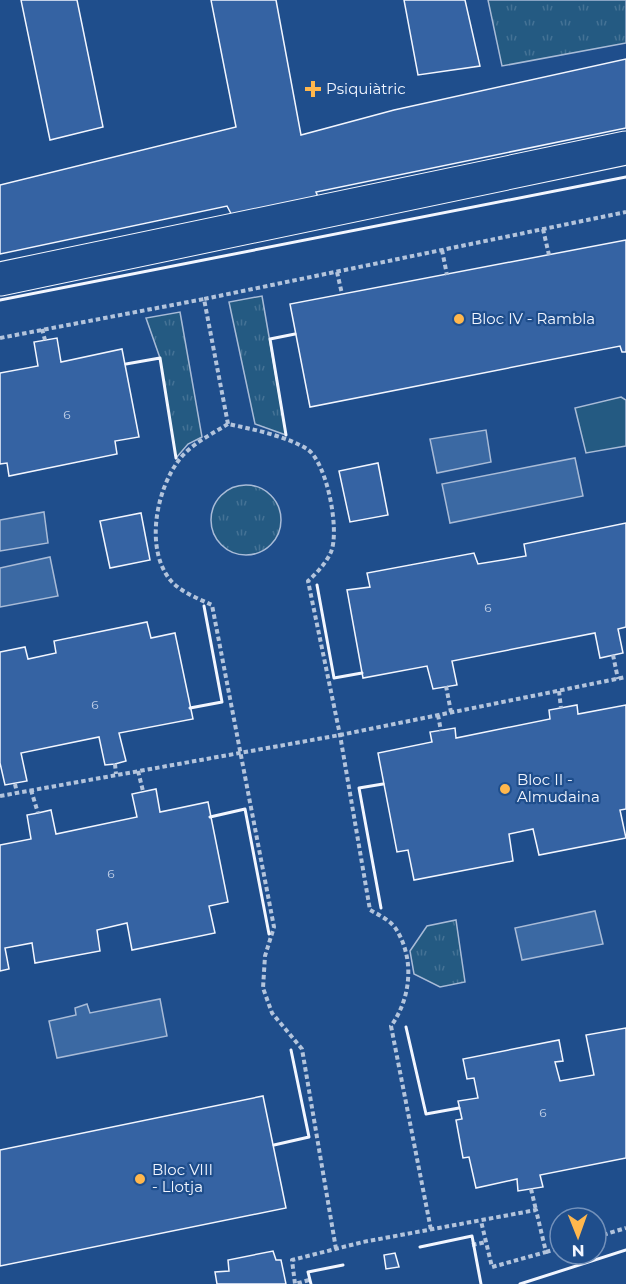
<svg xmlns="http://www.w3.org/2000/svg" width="626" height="1284" viewBox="0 0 626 1284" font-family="Montserrat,sans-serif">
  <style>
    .grass { fill: url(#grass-tufts); stroke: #a8bbd7; stroke-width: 1.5 }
    .park { fill: #245a82; stroke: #a8bbd7; stroke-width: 1.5 }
    .water { fill: #3b69a3; stroke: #a8bbd7; stroke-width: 1.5 }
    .building { fill: #3563a3; stroke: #f2f6ff; stroke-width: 1.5 }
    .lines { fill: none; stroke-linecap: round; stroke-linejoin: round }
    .minor-casing { stroke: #f2f6ff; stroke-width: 35 }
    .path { stroke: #b3c4dc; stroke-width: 4; stroke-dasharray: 4.5 3; stroke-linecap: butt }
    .minor { stroke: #1f4e8c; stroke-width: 33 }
    .wall { stroke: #f2f6ff; stroke-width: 3 }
    .poi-dot { fill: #ffb74d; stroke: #1f4e8c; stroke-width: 2 }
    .labels { text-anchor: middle; stroke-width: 4.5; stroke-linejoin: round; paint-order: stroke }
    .number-label { font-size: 12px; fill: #c3d1e8 }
    .poi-label { font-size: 15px; fill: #f2f6ff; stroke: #1f4e8c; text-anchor: start }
  </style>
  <defs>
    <pattern id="grass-tufts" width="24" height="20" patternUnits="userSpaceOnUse" patternTransform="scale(1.5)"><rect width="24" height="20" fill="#245a82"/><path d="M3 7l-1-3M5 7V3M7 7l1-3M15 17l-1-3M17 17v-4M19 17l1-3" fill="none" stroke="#447295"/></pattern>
  </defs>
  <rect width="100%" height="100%" fill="#1f4e8c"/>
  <g class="grass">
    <path d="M488,0H626V43L502,66Z"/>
    <path d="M262,296L286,435L255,424L229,302Z"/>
    <path d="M180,312L202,437L188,444L176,458L160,358L146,318Z"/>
    <circle cx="246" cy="520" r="35"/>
    <path d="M456,920L465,982L440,987L414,974L410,951L427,926Z"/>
  </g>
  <path class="park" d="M621,397L626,400V446L586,453L575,408Z"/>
  <g class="water">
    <path d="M486,430L491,462L437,473L430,439Z"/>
    <path d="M575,458L583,496L450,523L442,484Z"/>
    <path d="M44,512L48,543L0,551V520Z"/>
    <path d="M50,557L58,596L0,607V568Z"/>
    <path d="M595,911L603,944L522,960L515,928Z"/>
    <path d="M160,999L167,1036L57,1058L49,1021L76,1015L75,1008L87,1004L90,1013Z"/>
  </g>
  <g class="building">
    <path d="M21,0H77L103,127L50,140Z"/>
    <path d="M211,0H276L301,135L394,110L626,59V128L316,192L323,209L236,223L227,206L0,254V185L236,127Z"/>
    <path d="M404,0H465L480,66L418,75Z"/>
    <path d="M626,240V352H622L620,346L310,407L290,304Z"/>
    <path d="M57,338L61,362L122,349L139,437L115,441L117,454L9,476L7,463L0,464V373L38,366L34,342Z"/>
    <path d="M378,463L388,515L350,522L339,471Z"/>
    <path d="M141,513L150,560L110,568L100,521Z"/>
    <path d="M626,523V627L618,629L623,653L600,658L595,633L452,661L457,685L433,689L427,666L363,678L347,590L370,587L367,573L474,553L478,564L526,556L524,544Z"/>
    <path d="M147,622L151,638L175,633L193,719L119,733L126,761L115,764L105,765L99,737L21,753L27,781L5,785L0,763V652L25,647L28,659L56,653L54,641Z"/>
    <path d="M577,705L578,714L626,705V809L620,810L626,838L539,855L533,829L509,834L513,861L414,880L408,850L397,852L378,753L432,742L430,732L455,728L456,738L550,719L549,710Z"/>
    <path d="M156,789L160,812L208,802L228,902L209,906L215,933L132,950L127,923L97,930L100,951L35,963L32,943L5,948L9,969L0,971V845L31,839L27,815L38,813L51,810L56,834L137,817L132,794Z"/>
    <path d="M626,1028V1158L540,1175L543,1187L518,1191L517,1179L476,1188L469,1157L463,1158L456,1120L462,1119L458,1101L478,1098L474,1078L467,1079L463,1059L559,1040L563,1061L555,1062L560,1081L594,1075L586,1035Z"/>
    <path d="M263,1096L286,1208L0,1266V1150Z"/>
    <path d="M273,1251L276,1260H281L286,1284H217L215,1272L229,1271L228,1260Z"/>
    <path d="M395,1253L399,1267L386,1269L384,1255Z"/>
  </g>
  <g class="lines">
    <defs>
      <path id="minor" d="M0,279L626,148"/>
    </defs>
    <use href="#minor" class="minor-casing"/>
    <g class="path">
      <path d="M543,229L549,255"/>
      <path d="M442,250L447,275"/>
      <path d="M337,272L342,294"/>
      <path d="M42,329L45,340"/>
      <path d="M0,338L204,299"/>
      <path d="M228,424L204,299L626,212"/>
      <path d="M613,655L618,679"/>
      <path d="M446,686L451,712"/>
      <path d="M559,691L561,708"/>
      <path d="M438,715L441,731"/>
      <path d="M115,764L116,774"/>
      <path d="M138,771L143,791"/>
      <path d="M15,784L17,793"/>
      <path d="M31,790L38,813"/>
      <path d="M0,796L340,735L626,677"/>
      <path d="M531,1189L536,1210"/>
      <path d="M596,1237L626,1228"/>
      <path d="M472,1245L486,1242"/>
      <path d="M336,1249L302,1049L272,1013L263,988L265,956L274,927L212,605C199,599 183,593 172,582C144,551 156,490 179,460C191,444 212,434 228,424C252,429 286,436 307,449C327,462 340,530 331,552C326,563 317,573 308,581L340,735L370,910C379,915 390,920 396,929C415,959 411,998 391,1026L431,1230"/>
      <path d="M546,1252L560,1248"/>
      <path d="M309,1280L295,1284L292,1260L363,1242L536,1210L546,1252L492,1267L481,1221"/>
    </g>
    <use href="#minor" class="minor"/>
    <g class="wall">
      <path d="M0,300L626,177"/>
      <path d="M126,364L160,358L176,458"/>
      <path d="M286,435L270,339L295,334"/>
      <path d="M317,585L334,678L362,673"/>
      <path d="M190,708L222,702L204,606"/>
      <path d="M210,817L245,809L269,934"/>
      <path d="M381,908L359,788L383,784"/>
      <path d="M406,1027L426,1114L459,1108"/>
      <path d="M274,1145L309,1137L291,1050"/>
      <path d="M420,1247L472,1236L481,1284"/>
      <path d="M311,1284L308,1272L343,1265"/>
      <path d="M520,1284L626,1250"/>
    </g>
  </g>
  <g class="poi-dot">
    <path d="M310 80h6v6h6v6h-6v6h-6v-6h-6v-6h6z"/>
    <circle cx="459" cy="319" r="6"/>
    <circle cx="505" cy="789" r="6"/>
    <circle cx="140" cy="1179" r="6"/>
  </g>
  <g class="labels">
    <g class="number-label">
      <text x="67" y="419">6</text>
      <text x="488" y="612">6</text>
      <text x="95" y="709">6</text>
      <text x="111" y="878">6</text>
      <text x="543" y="1117">6</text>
    </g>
    <g class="poi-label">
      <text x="326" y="94">Psiquiàtric</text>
      <text x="471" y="324">Bloc IV - Rambla</text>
      <text x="517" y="785">Bloc II -<tspan x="517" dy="17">Almudaina</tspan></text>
      <text x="152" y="1175">Bloc VIII<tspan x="152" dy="17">- Llotja</tspan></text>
    </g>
  </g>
  <g transform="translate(578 1236) rotate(179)"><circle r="28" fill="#1f4e8c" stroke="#7391ba" stroke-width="1.5"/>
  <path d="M0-4.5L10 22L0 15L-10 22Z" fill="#ffb74d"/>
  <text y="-9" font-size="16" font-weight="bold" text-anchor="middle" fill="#f2f6ff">N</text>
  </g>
</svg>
